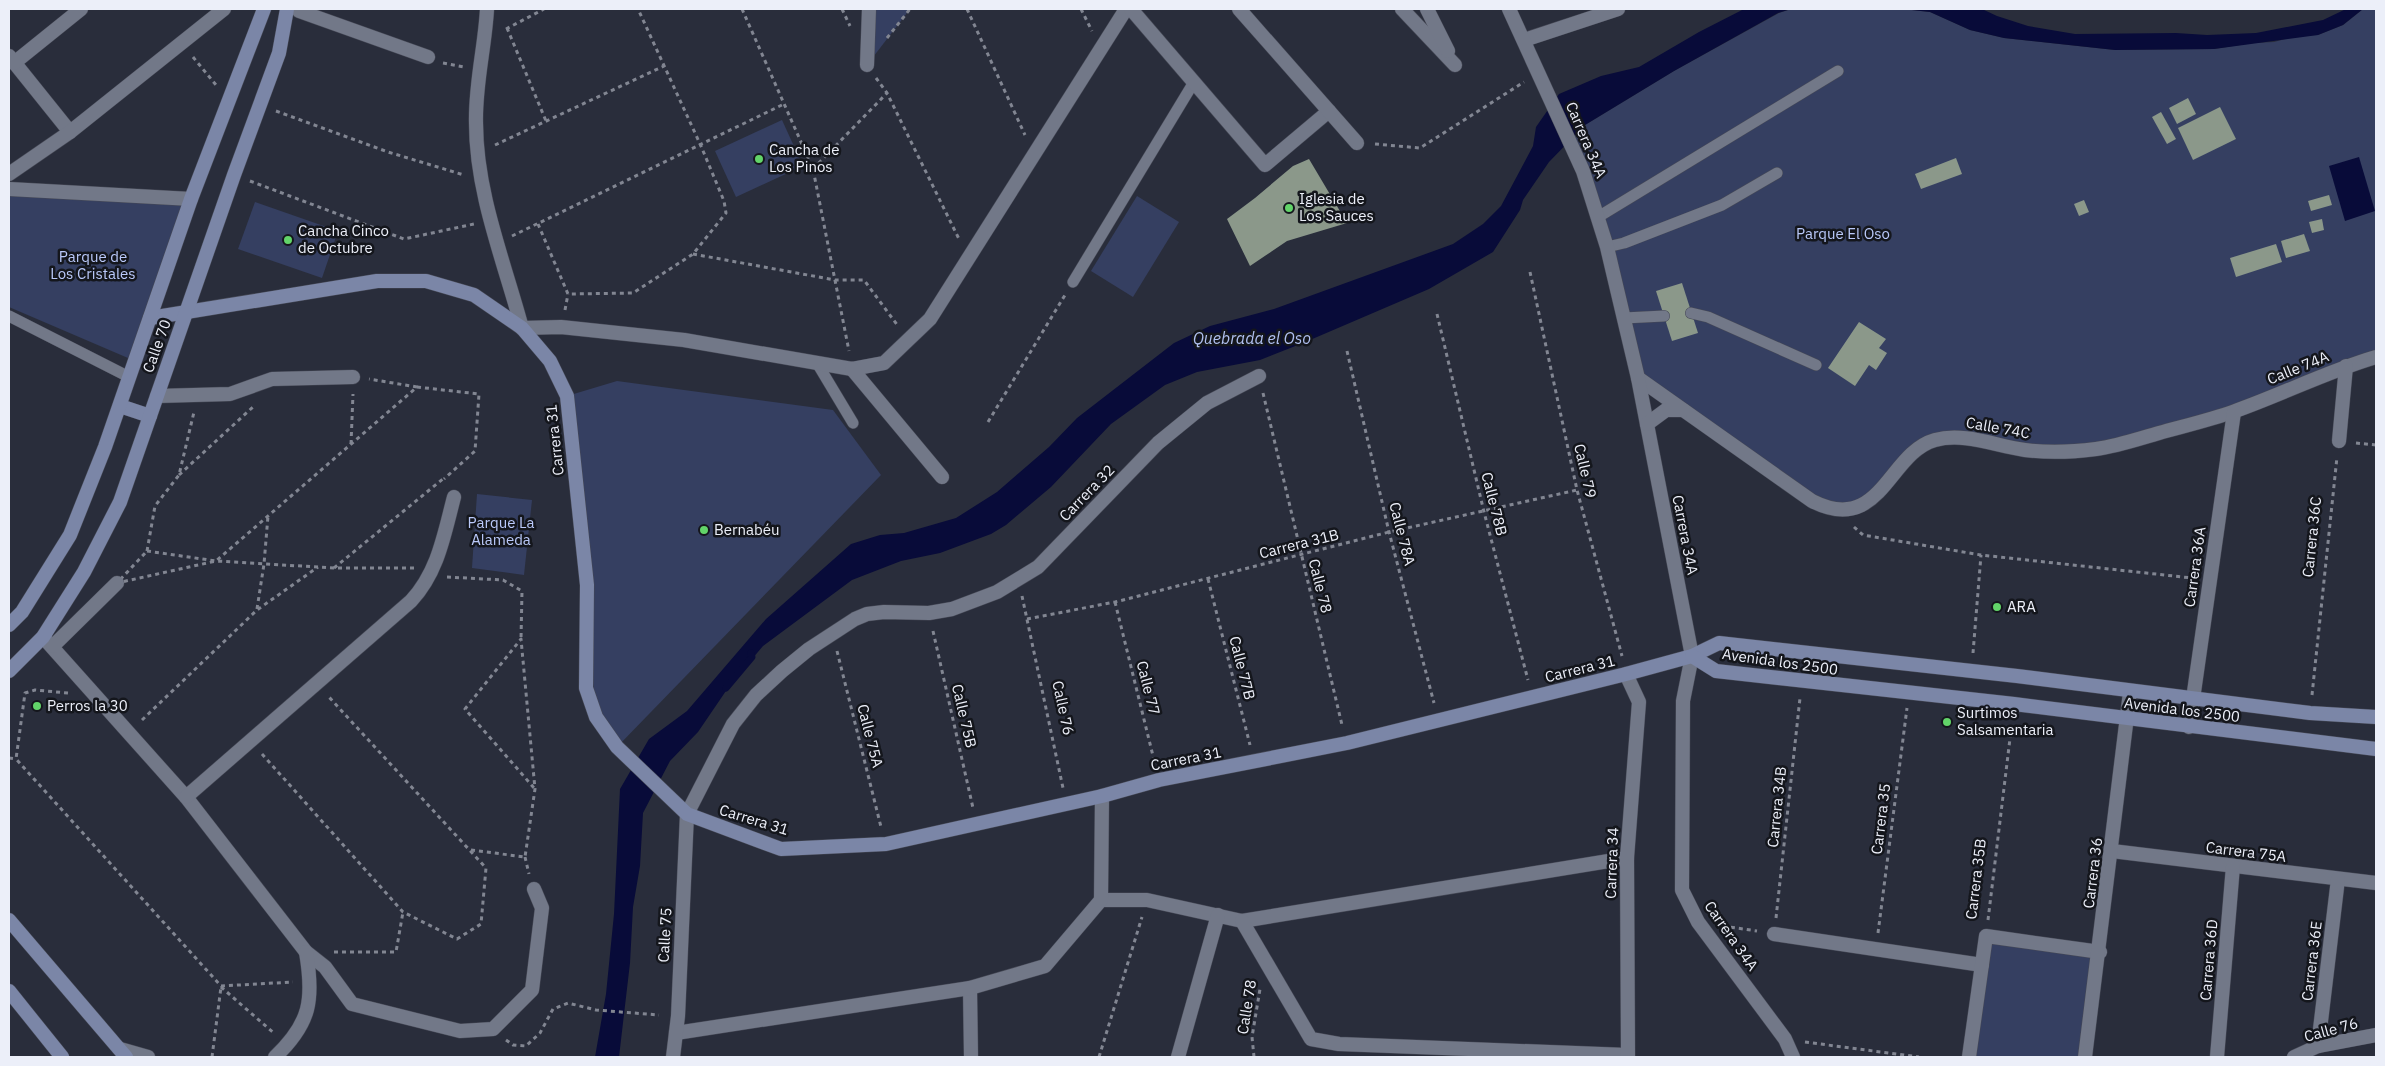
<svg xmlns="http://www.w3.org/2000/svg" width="2385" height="1066" viewBox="0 0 2385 1066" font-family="'IBM Plex Sans',sans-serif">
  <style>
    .green { fill: #353f61 }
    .water { fill: #080b39 }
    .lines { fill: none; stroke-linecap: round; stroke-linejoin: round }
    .stream { stroke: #080b39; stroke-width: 7 }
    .building { fill: #8b988a }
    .service-casing { stroke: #464956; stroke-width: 12 }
    .minor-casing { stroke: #464956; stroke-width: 15 }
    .tertiary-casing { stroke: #464956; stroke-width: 15 }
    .secondary-casing { stroke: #464956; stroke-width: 15 }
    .path { stroke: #828692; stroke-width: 3; stroke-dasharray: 4 4; stroke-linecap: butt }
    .service { stroke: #727888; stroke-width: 11 }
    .minor { stroke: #727888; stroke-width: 14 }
    .tertiary { stroke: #727888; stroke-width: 14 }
    .secondary { stroke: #7b86a7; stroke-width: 14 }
    .poi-dot { fill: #62d469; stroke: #14161c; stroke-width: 2 }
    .labels { text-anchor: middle; stroke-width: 5; stroke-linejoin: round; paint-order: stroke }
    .street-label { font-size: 15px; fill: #eceff9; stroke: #14161c }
    .poi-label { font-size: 15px; fill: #eceff9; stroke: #14161c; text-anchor: start }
    .park-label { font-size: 15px; fill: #bac9fa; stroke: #14161c }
    .water-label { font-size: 16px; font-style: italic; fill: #b1c1f1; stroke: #14161c }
  </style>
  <rect width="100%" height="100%" fill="#292d3b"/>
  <g class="green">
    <path d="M869,9H910L867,65Z"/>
    <path d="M1791,9H1903L1930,12L1970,30L2004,38L2115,50L2214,49L2253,43L2274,42L2296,36L2318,35L2343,25L2363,9H2376V357L2234,412L2098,449L1934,440L1871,498L1829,508L1638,378L1570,141L1585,125L1674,71L1779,13Z"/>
    <path d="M782,120L803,166L736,197L715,151Z"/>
    <path d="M9,189L191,199L135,361L9,307Z"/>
    <path d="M1137,196L1179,222L1133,297L1091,271Z"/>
    <path d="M255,202L338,231L322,278L238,249Z"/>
    <path d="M617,381L833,410L881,475L617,747L596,717L567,396Z"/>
    <path d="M477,494L532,500L524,575L472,568Z"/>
    <path d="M1986,936L2100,952L2085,1057H1969Z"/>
  </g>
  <g class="water">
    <path d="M1744,9H1791L1778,13L1674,71L1585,125L1549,162L1523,200L1520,210L1493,252L1429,289L1303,343L1260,360L1197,372L1165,385L1111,424L1051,487L1006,525L991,534L940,553L901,561L852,580L763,646L730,685L698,732L670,761L643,813L640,866L633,907L630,963L619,1057H595L606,994L614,914L620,789L649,739L687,711L766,619L851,544L880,535L904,533L956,518L997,492L1049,447L1077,418L1174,343L1210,326L1274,309L1453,244L1483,224L1501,206L1533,146L1536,127L1559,94L1601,76L1639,67L1699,32Z"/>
    <path d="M1903,9H1982L1997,16L2028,26L2075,34L2176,33L2207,35L2256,33L2323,20L2346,9H2363L2343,25L2318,35L2214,49L2115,50L2004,38L1970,30L1930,12Z"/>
    <path d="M2359,157L2375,211L2345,221L2329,166Z"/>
  </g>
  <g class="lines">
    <path class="stream" d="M726,688L752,657L751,653"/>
  </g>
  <g class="building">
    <path d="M2188,98L2196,114L2177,124L2169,108Z"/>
    <path d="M2220,107L2236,139L2193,160L2178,128Z"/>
    <path d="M2161,112L2176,139L2167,144L2152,117Z"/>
    <path d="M1956,158L1962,174L1921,189L1915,174Z"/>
    <path d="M1309,159L1347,223L1287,241L1250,266L1227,219L1255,198L1293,166Z"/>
    <path d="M2329,195L2332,205L2311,211L2308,201Z"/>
    <path d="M2084,200L2089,212L2079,216L2074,204Z"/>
    <path d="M2322,219L2324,230L2312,233L2309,222Z"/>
    <path d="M2304,234L2310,251L2286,258L2281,241Z"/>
    <path d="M2276,244L2282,262L2236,277L2230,258Z"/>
    <path d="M1682,283L1698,333L1672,341L1656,291Z"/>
    <path d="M1859,322L1886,339L1879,348L1887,353L1876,370L1869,365L1855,386L1828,368Z"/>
  </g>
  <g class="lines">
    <defs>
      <g id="service">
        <path d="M1598,217L1838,71"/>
        <path d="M1607,247L1624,243L1722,205L1777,173"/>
        <path d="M1073,282L1194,82"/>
        <path d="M1691,313L1708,317L1816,365"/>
        <path d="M9,316L129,377"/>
        <path d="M1624,318L1664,316"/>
        <path d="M817,363L853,423"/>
      </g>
      <g id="minor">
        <path d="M487,9C485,47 475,84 476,123C476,193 504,261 522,328L561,327L684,340L852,369L884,363L930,319L1126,9"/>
        <path d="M1131,9L1265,165L1329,111"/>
        <path d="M1239,9L1357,143"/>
        <path d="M1402,9L1455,65"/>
        <path d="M1427,9L1448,51"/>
        <path d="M299,11L428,57"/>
        <path d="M1524,40L1618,9"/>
        <path d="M9,56L70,132"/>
        <path d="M14,63L81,9"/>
        <path d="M867,65L869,9"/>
        <path d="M9,174L70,132L224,9"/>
        <path d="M9,189L191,199"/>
        <path d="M852,369L942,477"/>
        <path d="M1638,378L1812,501C1881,536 1888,453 1935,440C1964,432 1996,446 2025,450C2048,453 2073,452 2096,449C2118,446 2138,439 2159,433C2184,426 2210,420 2235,411C2283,394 2328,371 2376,357"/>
        <path d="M157,396L230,394L272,379L353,377"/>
        <path d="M2339,441L2346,366"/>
        <path d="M43,637L186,797L306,952L325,967L352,1004L460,1031L493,1029L532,990L542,908L534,889"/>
        <path d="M53,646L117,583"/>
        <path d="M1692,656L1683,701L1682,890L1698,922L1785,1039L1793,1057"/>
        <path d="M2189,727L2234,412"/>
        <path d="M186,797L411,601C438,572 444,535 454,497"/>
        <path d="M2112,851L2376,883"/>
        <path d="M1101,900H1147L1242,921L1627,858"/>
        <path d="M1242,921L1311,1039L1339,1044L1627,1055"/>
        <path d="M1774,934L1982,965"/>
        <path d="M970,988L971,1057"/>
        <path d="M676,1033L970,988L1045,966L1101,900L1102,796"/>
        <path d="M2318,1046L2338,879"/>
        <path d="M120,1049L148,1057"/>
        <path d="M275,1057C311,1023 314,999 306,952"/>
        <path d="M673,1057L678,1016L687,814L733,724L756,695L782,671L809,649L855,619L867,614L884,612L929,613L952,609L997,592L1038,567L1158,443L1207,403L1259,376"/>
        <path d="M1178,1057L1218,915"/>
        <path d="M1969,1057L1986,936L2100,952"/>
        <path d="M2085,1057L2130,692"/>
        <path d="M2217,1057L2233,866"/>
        <path d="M2294,1057L2318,1046L2376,1035"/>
      </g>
      <g id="tertiary">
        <path d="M1509,9L1583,171L1607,247L1638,378L1692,656"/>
        <path d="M1647,424L1666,410H1683"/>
        <path d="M1626,674L1639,702L1627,858L1628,1057"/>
      </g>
      <g id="secondary">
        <path d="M150,318L377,281H426L474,295L522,328L550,361L567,396L587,585L586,688L596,717L617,747L687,814L781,849L886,844L1102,796L1159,780L1347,743L1626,674L1692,656L1719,643L2017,676L2310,713L2376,717"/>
        <path d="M120,406L150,416"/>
        <path d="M9,625L22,612L70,535L105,447L191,199L264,9"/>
        <path d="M1692,656L1716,671L2014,704L2376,749"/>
        <path d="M9,671L43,637L84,572L120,502L234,175L279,53L287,9"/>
        <path d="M9,920L126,1057"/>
        <path d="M9,991L62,1057"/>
      </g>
    </defs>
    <use href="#service" class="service-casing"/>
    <use href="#minor" class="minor-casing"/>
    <use href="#tertiary" class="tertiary-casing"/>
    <use href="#secondary" class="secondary-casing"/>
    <g class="path">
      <path d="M742,9L813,169L849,351"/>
      <path d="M842,9L850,26"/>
      <path d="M967,9L1025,135"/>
      <path d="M1081,9L1092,31"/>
      <path d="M507,28L546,121"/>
      <path d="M506,29L544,9"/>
      <path d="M887,38L910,9"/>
      <path d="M193,57L216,85"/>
      <path d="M443,63L464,67"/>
      <path d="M876,78L887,93L959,239"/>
      <path d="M276,111L388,152L464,175"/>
      <path d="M1375,144L1420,148L1524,82"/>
      <path d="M495,145L664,66"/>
      <path d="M813,169L887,93"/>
      <path d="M250,181L404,239L474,224"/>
      <path d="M538,224L568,294L633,293L693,254L726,213L724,201L701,146L638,9"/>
      <path d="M512,236L784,104"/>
      <path d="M693,254L835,280H864L898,326"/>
      <path d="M1530,272L1577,490L1622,656"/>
      <path d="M565,310L568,294"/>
      <path d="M1437,314L1484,512L1528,680"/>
      <path d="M1347,351L1389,532L1434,703"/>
      <path d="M417,387L479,394L475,451L444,479"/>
      <path d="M1263,393L1342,725"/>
      <path d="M988,422L1065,295"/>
      <path d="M2356,443L2376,445"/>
      <path d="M351,444L353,394"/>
      <path d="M179,475L254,406"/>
      <path d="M1854,527L1863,535L1981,555L2192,578"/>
      <path d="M147,551L216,561L117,583Z"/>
      <path d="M147,551L155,506L179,475L194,412"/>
      <path d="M334,568L216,561L417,387L369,379"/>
      <path d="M414,568H334L444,478"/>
      <path d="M447,577L503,580L522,591L521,639"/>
      <path d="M1208,579L1250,745"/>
      <path d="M1022,596L1063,788"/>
      <path d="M1115,602L1155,764"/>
      <path d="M257,609L264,564L268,516"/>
      <path d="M1027,619L1115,602L1389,532L1577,490"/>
      <path d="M933,631L973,808"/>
      <path d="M837,651L881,827"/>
      <path d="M1973,653L1981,555"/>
      <path d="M68,693L35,690L25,693L16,759L221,986L293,982"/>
      <path d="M2312,695L2337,457"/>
      <path d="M142,720L257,610L318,567"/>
      <path d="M262,754L403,912L457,939L481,924L486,868L328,696"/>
      <path d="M9,758L16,759"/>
      <path d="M471,850L525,857L535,789L521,639L465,709L535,789"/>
      <path d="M525,857L529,874"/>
      <path d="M1776,918L1800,698"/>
      <path d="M1988,920L2012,722"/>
      <path d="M1723,926L1757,931"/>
      <path d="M1878,933L1907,708"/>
      <path d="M334,952H396L403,912"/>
      <path d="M221,987L275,1034"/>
      <path d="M506,1040L513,1045L526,1046L540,1033L553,1009L568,1003L596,1010L659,1015"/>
      <path d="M1805,1042L1919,1057"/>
      <path d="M212,1057L221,987"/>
      <path d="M1099,1057L1142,917"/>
      <path d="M1254,1057L1252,1037L1260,989"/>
    </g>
    <use href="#service" class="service"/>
    <use href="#minor" class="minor"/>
    <use href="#tertiary" class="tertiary"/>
    <use href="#secondary" class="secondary"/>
  </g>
  <g class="poi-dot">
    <circle cx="759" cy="159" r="5"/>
    <circle cx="1289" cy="208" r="5"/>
    <circle cx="288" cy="240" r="5"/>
    <circle cx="704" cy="530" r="5"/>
    <circle cx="1997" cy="607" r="5"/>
    <circle cx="37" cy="706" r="5"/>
    <circle cx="1947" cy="722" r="5"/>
  </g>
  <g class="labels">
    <g class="street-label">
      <text transform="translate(1586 140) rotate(67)" y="5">Carrera 34A</text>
      <text transform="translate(157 346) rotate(-70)" y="5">Calle 70</text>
      <text transform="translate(2298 368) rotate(-22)" y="5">Calle 74A</text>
      <text transform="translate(1998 428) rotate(10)" y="5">Calle 74C</text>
      <text transform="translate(555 440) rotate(-96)" y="5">Carrera 31</text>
      <text transform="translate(1585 471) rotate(77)" y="5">Calle 79</text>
      <text transform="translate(1087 493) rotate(-46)" y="5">Carrera 32</text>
      <text transform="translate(1494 504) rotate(76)" y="5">Calle 78B</text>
      <text transform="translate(1402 534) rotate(76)" y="5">Calle 78A</text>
      <text transform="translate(1685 535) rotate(79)" y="5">Carrera 34A</text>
      <text transform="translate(2312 537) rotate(-84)" y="5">Carrera 36C</text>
      <text transform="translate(1299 544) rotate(-14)" y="5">Carrera 31B</text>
      <text transform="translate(2195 567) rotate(-82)" y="5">Carrera 36A</text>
      <text transform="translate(1320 586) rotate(76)" y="5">Calle 78</text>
      <text transform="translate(1780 662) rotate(8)" y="5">Avenida los 2500</text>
      <text transform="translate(1242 668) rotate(76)" y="5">Calle 77B</text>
      <text transform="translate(1580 669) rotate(-14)" y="5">Carrera 31</text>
      <text transform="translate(1148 688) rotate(76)" y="5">Calle 77</text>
      <text transform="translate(1063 708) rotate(78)" y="5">Calle 76</text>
      <text transform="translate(2182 710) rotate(7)" y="5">Avenida los 2500</text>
      <text transform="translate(964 716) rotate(77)" y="5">Calle 75B</text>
      <text transform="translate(870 736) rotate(76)" y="5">Calle 75A</text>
      <text transform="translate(1186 759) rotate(-11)" y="5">Carrera 31</text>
      <text transform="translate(1777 807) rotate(-84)" y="5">Carrera 34B</text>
      <text transform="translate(1881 819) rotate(-83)" y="5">Carrera 35</text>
      <text transform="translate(754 820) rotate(17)" y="5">Carrera 31</text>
      <text transform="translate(2246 852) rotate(7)" y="5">Carrera 75A</text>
      <text transform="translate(1612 863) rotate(-88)" y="5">Carrera 34</text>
      <text transform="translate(2093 873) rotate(-83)" y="5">Carrera 36</text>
      <text transform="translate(1976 879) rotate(-83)" y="5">Carrera 35B</text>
      <text transform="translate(665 935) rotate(-87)" y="5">Calle 75</text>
      <text transform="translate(1731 936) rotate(55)" y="5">Carrera 34A</text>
      <text transform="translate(2209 960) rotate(-85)" y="5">Carrera 36D</text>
      <text transform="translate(2312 961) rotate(-83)" y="5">Carrera 36E</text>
      <text transform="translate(1247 1007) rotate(-81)" y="5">Calle 78</text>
      <text transform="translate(2331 1030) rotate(-15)" y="5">Calle 76</text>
    </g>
    <g class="poi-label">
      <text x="769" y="155">Cancha de<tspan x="769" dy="17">Los Pinos</tspan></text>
      <text x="1299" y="204">Iglesia de<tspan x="1299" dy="17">Los Sauces</tspan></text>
      <text x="298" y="236">Cancha Cinco<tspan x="298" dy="17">de Octubre</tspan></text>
      <text x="714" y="535">Bernabéu</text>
      <text x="2007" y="612">ARA</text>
      <text x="47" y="711">Perros la 30</text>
      <text x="1957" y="718">Surtimos<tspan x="1957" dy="17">Salsamentaria</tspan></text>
    </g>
    <g class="park-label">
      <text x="1843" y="239">Parque El Oso</text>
      <text x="93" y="262">Parque de<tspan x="93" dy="17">Los Cristales</tspan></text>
      <text x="501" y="528">Parque La<tspan x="501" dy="17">Alameda</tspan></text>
    </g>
    <g class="water-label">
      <text x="1252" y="344">Quebrada el Oso</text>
    </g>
  </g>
  <rect width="2385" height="1066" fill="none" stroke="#eceff9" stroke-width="20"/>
</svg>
